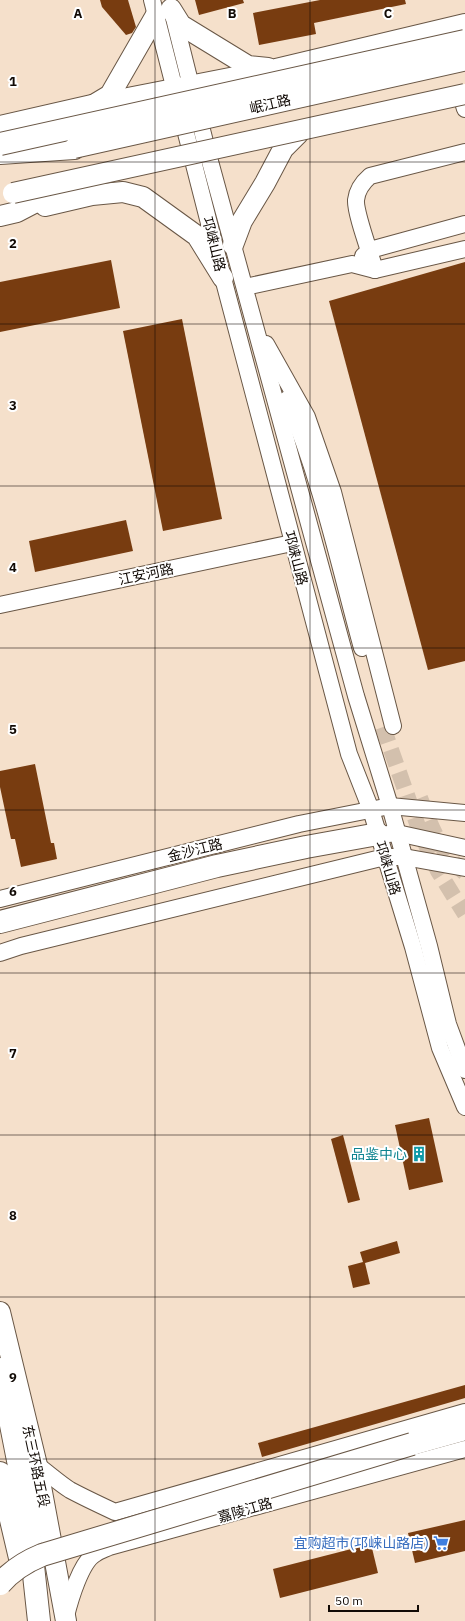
<svg xmlns="http://www.w3.org/2000/svg" width="465" height="1621" viewBox="0 0 465 1621" font-family="'IBM Plex Sans','Noto Sans SC',sans-serif">
  <style>
    .building { fill: #783c10 }
    .lines { fill: none; stroke-linecap: round; stroke-linejoin: round }
    .minor-tunnel { stroke: #d3c0ad; stroke-width: 16; stroke-dasharray: 16 8; stroke-linecap: butt }
    .minor-casing { stroke: #695746; stroke-width: 18 }
    .major-casing { stroke: #695746; stroke-width: 22 }
    .highway-casing { stroke: #695746; stroke-width: 24 }
    .minor { stroke: #fff; stroke-width: 16 }
    .major { stroke: #fff; stroke-width: 20 }
    .highway { stroke: #fff; stroke-width: 22 }
    .major-bridge-casing { stroke: #695746; stroke-width: 22; stroke-linecap: butt }
    .highway-bridge-casing { stroke: #695746; stroke-width: 24; stroke-linecap: butt }
    .major-bridge { stroke: #fff; stroke-width: 20 }
    .highway-bridge { stroke: #fff; stroke-width: 22 }
    .grid { fill: none; stroke: #110a05; stroke-width: 1; stroke-opacity: 0.55 }
    .labels { text-anchor: middle; stroke-width: 4; stroke-linejoin: round; paint-order: stroke }
    .street-label { font-size: 14px; fill: #110a05; stroke: #fff }
    .culture-label { font-size: 14px; fill: #0d838f; stroke: #fff; text-anchor: end }
    .shop-label { font-size: 14px; fill: #366cbe; stroke: #fff; text-anchor: end }
    .grid-label { font-size: 13px; text-anchor: middle; font-weight: bold; fill: #110a05; stroke: #fff; stroke-width: 4; stroke-linejoin: round; paint-order: stroke }
  </style>
  <rect width="100%" height="100%" fill="#f5e0cb"/>
  <g class="building">
    <path d="M100,0H128L136,27L132,33L126,35L102,7Z"/>
    <path d="M195,0H243L244,3L199,15Z"/>
    <path d="M320,0H405L406,4L314,23L316,34L259,45L253,13Z"/>
    <path d="M111,260L120,308L0,332V282Z"/>
    <path d="M465,262V661L428,670L329,301Z"/>
    <path d="M182,319L222,519L163,531L123,331Z"/>
    <path d="M126,520L133,551L35,572L29,541Z"/>
    <path d="M35,764L51,843H54L57,859L21,867L15,839H11L0,787V771Z"/>
    <path d="M429,1118L443,1182L409,1190L395,1125Z"/>
    <path d="M343,1135L360,1200L348,1203L331,1139Z"/>
    <path d="M397,1241L400,1253L365,1263L370,1284L353,1288L348,1266L363,1262L360,1252Z"/>
    <path d="M465,1385V1398L262,1457L258,1443Z"/>
    <path d="M465,1520V1551L415,1563L408,1533Z"/>
    <path d="M371,1544L378,1573L280,1598L273,1569Z"/>
  </g>
  <g class="lines">
    <g class="minor-tunnel">
      <path d="M383,727L420,832L438,871L465,914"/>
      <path d="M420,798C431,826 441,854 465,873"/>
    </g>
    <defs>
      <g id="minor">
        <path d="M152,0L223,278L349,754L371,810L413,947L440,1048L465,1107"/>
        <path d="M173,14L208,154L356,696L390,806L429,946L448,1024L465,1070"/>
        <path d="M462,99L465,109"/>
        <path d="M363,256L370,250L465,224"/>
        <path d="M375,270C371,255 355,213 356,200C357,191 363,182 370,176L465,152"/>
        <path d="M245,287L352,264L375,270L465,249"/>
        <path d="M266,344L307,417L333,492L393,726"/>
        <path d="M287,399C321,479 339,564 362,648"/>
        <path d="M0,605L292,543"/>
        <path d="M388,834L397,833L465,848"/>
        <path d="M0,899L299,824L390,806L465,813"/>
        <path d="M0,953L21,946L385,857H404L465,868"/>
        <path d="M37,1465C48,1473 59,1483 70,1490C85,1498 100,1505 115,1512L465,1412"/>
        <path d="M66,1616C70,1600 81,1562 95,1554C99,1551 105,1549 109,1547L465,1449"/>
      </g>
      <g id="major">
        <path d="M171,9L181,25L248,66L268,68"/>
        <path d="M95,104L110,95L156,15"/>
        <path d="M0,126L92,105L276,69L465,24"/>
        <path d="M45,206L92,195L123,192L143,197L197,236L223,278"/>
        <path d="M0,216L17,212L65,187L75,184"/>
        <path d="M233,245L242,221L265,183L283,149L298,134"/>
        <path d="M0,1312L37,1465L66,1621"/>
      </g>
      <g id="highway">
        <path d="M0,153L74,148"/>
        <path d="M0,922L217,866L306,847L378,834"/>
        <path d="M0,1369L26,1501L39,1621"/>
        <path d="M412,1444L465,1429"/>
        <path d="M0,1473L20,1558"/>
      </g>
    </defs>
    <use href="#minor" class="minor-casing"/>
    <use href="#major" class="major-casing"/>
    <use href="#highway" class="highway-casing"/>
    <use href="#minor" class="minor"/>
    <use href="#major" class="major"/>
    <use href="#highway" class="highway"/>
    <defs>
      <g id="major-bridge">
        <path d="M74,148L463,61"/>
        <path d="M13,193L465,94"/>
      </g>
      <g id="highway-bridge">
        <path d="M0,144L465,41"/>
        <path d="M0,1584C12,1570 25,1562 42,1555L412,1444"/>
      </g>
    </defs>
    <use href="#major-bridge" class="major-bridge-casing"/>
    <use href="#highway-bridge" class="highway-bridge-casing"/>
    <use href="#major-bridge" class="major-bridge"/>
    <use href="#highway-bridge" class="highway-bridge"/>
  </g>
  <path class="grid" d="M155,0V1621M310,0V1621M0,162H465M0,324H465M0,486H465M0,648H465M0,810H465M0,973H465M0,1135H465M0,1297H465M0,1459H465"/>
  <defs>
    <symbol id="building-bare" viewBox="-9 -9 18 18"><path d="M-4-6H4V6H1V3H-1V6H-4ZM-2.5-4.3h1.7v1.8h-1.7ZM.8-4.3h1.7v1.8H.8ZM-2.5-1h1.7V.8h-1.7ZM.8-1h1.7V.8H.8Z" fill="#0f9aa8" stroke="#fff" stroke-width="2.5" paint-order="stroke"/></symbol>
    <symbol id="supermarket-bare" viewBox="-9 -9 18 18"><path d="M-6-5.5h2.5l.6 2H6L4.5 2H-2.5L-4.4-4H-6ZM-1.5 3.2a1.3 1.3 0 1 0 .1 0ZM3 3.2a1.3 1.3 0 1 0 .1 0Z" fill="#3f7fe0" stroke="#fff" stroke-width="2.5" paint-order="stroke"/></symbol>
  </defs>
  <g fill-rule="evenodd">
    <use href="#building-bare" x="408" y="1143" width="22" height="22"/>
    <use href="#supermarket-bare" x="430" y="1532" width="22" height="22"/>
  </g>
  <g class="labels">
    <g class="street-label">
      <text transform="translate(270 104) rotate(-13)" y="5">岷江路</text>
      <text transform="translate(214 244) rotate(76)" y="5">邛崃山路</text>
      <text transform="translate(296 558) rotate(75)" y="5">邛崃山路</text>
      <text transform="translate(146 574) rotate(-12)" y="5">江安河路</text>
      <text transform="translate(195 850) rotate(-14)" y="5">金沙江路</text>
      <text transform="translate(388 868) rotate(73)" y="5">邛崃山路</text>
      <text transform="translate(36 1466) rotate(78)" y="5">东三环路五段</text>
      <text transform="translate(245 1510) rotate(-16)" y="5">嘉陵江路</text>
    </g>
    <g class="culture-label">
      <text x="407" y="1159">品鉴中心</text>
    </g>
    <g class="shop-label">
      <text x="429" y="1548">宜购超市(邛崃山路店)</text>
    </g>
  </g>
  <g class="grid-label">
    <text x="78" y="18">A</text>
    <text x="232" y="18">B</text>
    <text x="388" y="18">C</text>
    <text x="13" y="86">1</text>
    <text x="13" y="248">2</text>
    <text x="13" y="410">3</text>
    <text x="13" y="572">4</text>
    <text x="13" y="734">5</text>
    <text x="13" y="896">6</text>
    <text x="13" y="1058">7</text>
    <text x="13" y="1220">8</text>
    <text x="13" y="1382">9</text>
  </g>
  <path d="M329 1605v6h89v-6" fill="none" stroke="#110a05" stroke-width="2"/>
  <text x="335" y="1605" font-size="12" fill="#110a05" stroke="#ffffff" stroke-width="3" paint-order="stroke">50 m</text>
</svg>
